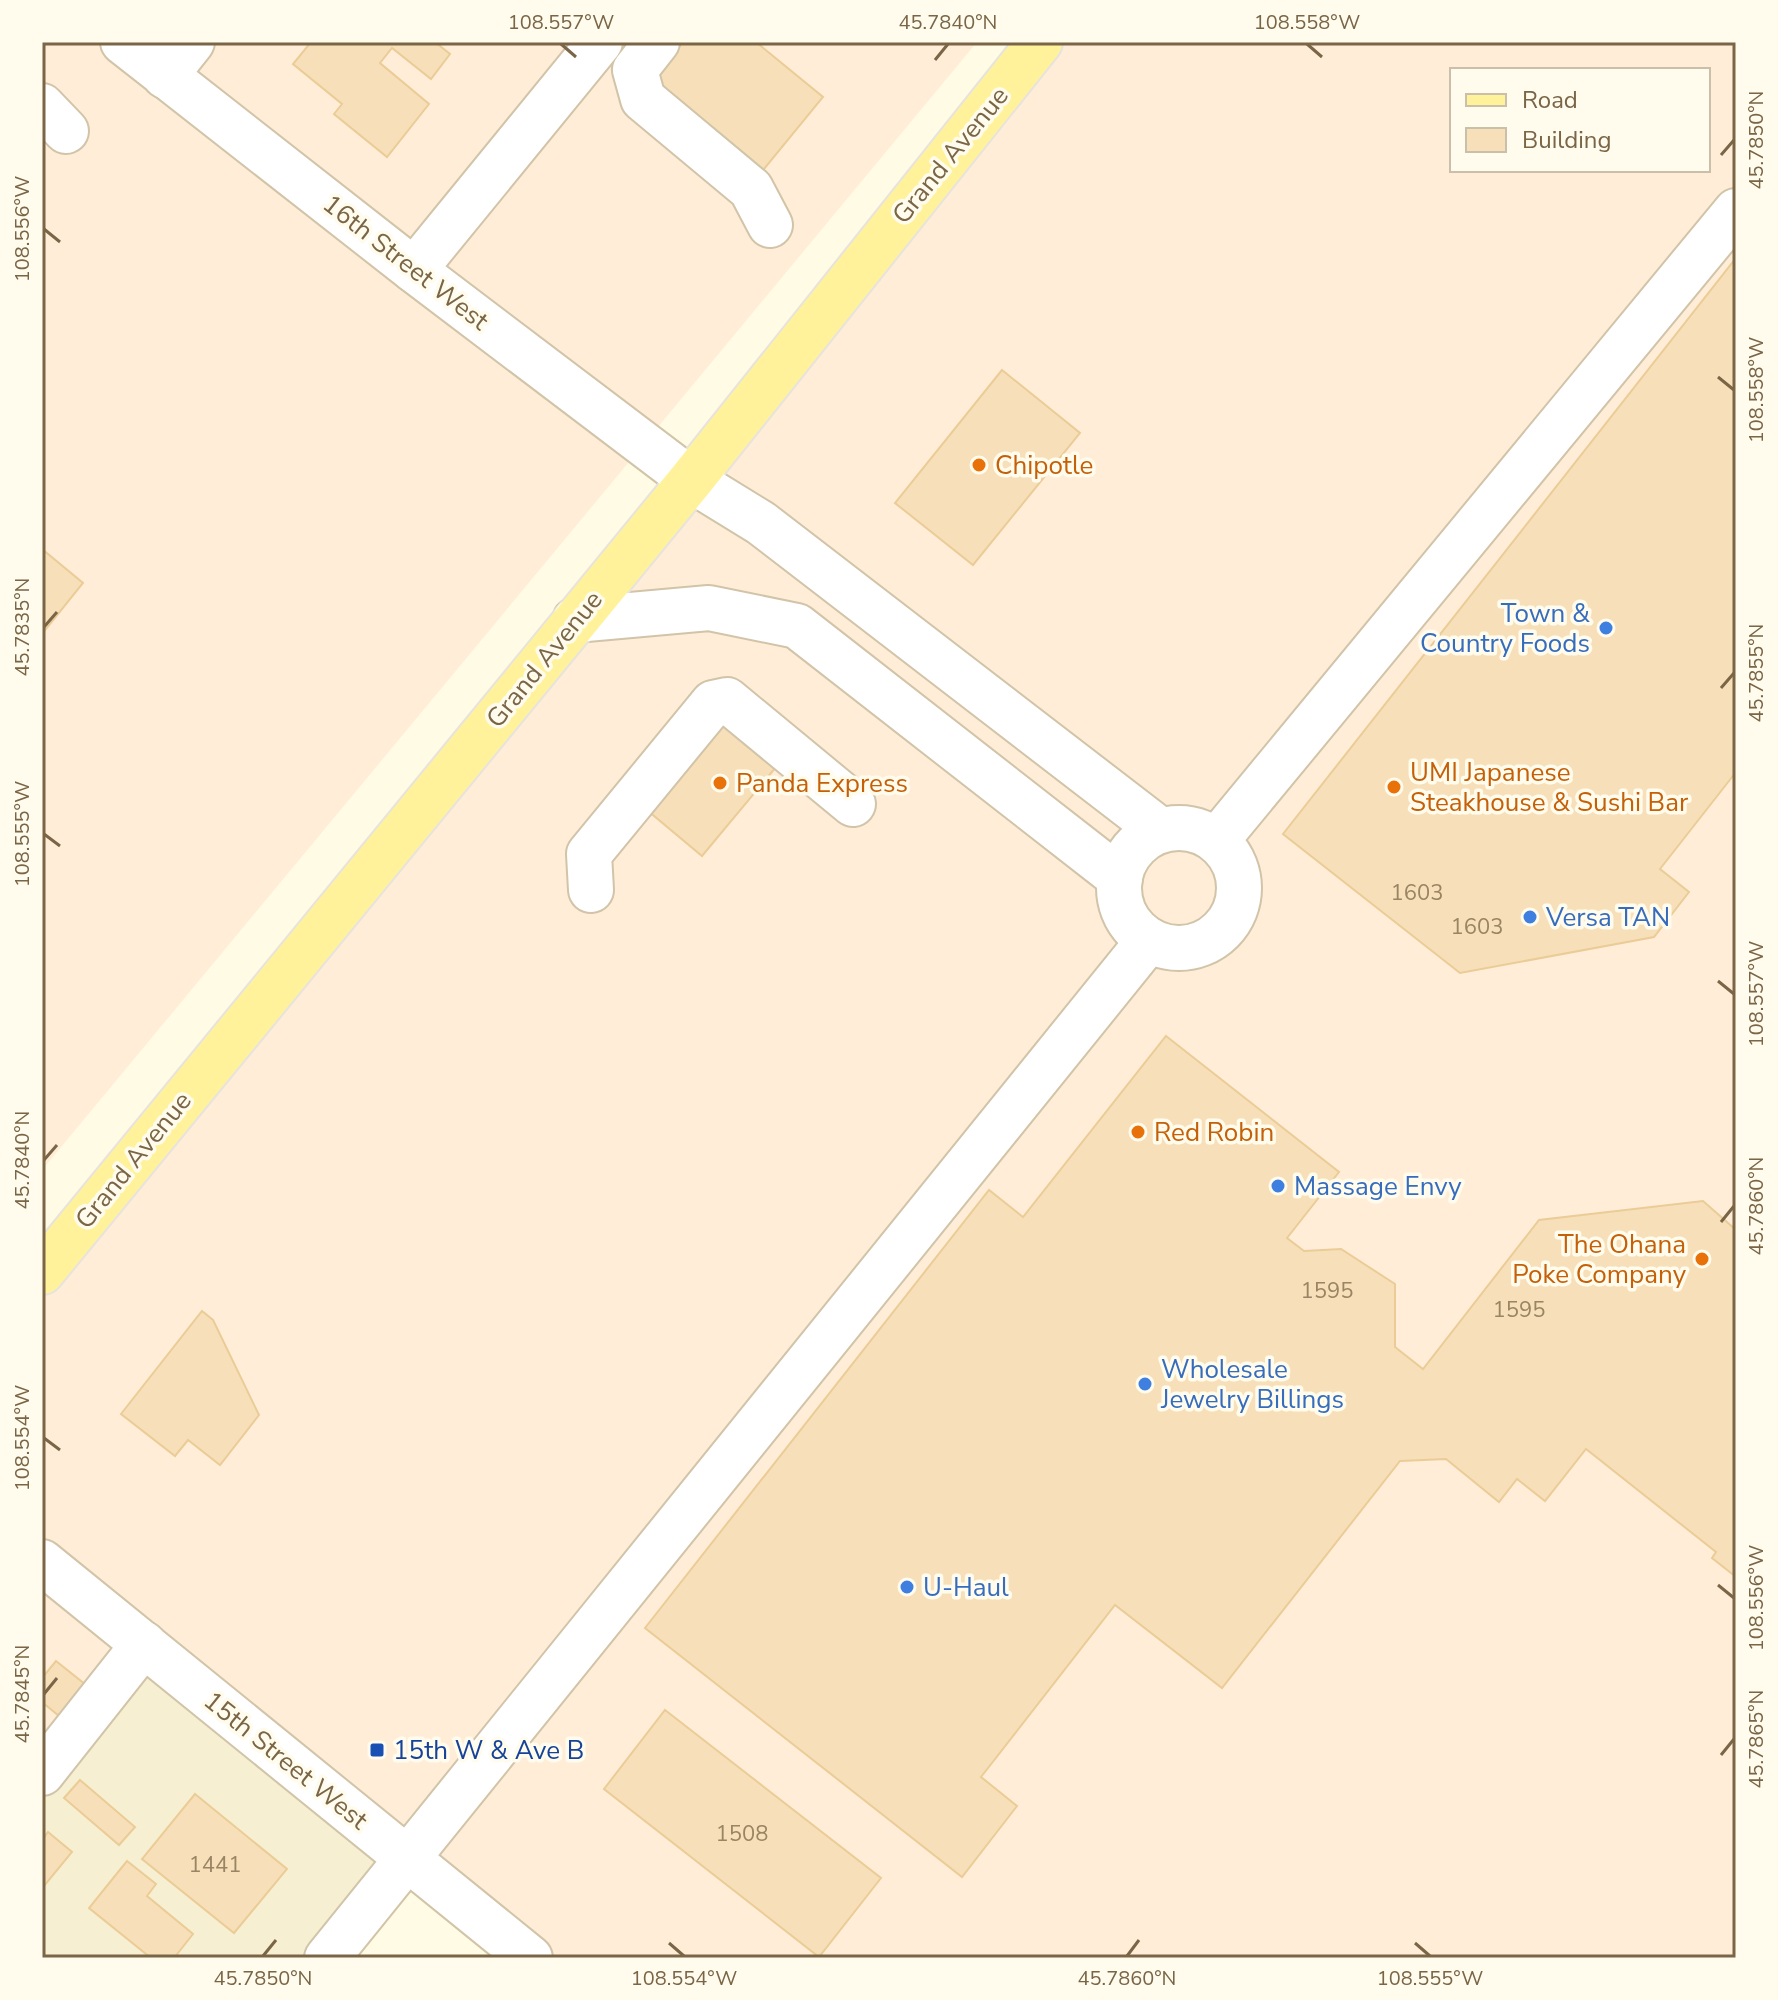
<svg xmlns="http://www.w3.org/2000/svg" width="1778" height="2000" viewBox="0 0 1778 2000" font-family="'Nunito Sans',sans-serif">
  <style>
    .residential { fill: #f7efd2 }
    .commercial { fill: #ffedd8; fill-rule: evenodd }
    .building { fill: #f7e0b9; stroke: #ebcc97; stroke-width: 2 }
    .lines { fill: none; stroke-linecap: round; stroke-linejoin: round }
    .minor-casing { stroke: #d1c4a8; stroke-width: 48 }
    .major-casing { stroke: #e7e3de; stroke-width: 48 }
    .minor { stroke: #fff; stroke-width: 44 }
    .major { stroke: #fff29b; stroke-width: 44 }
    .ticks { fill: none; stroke: #7a6546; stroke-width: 3 }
    .food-dot { fill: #e8710a; stroke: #fffced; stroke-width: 3 }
    .shop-dot { fill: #3f7fe0; stroke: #fffced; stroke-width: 3 }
    .transit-dot { fill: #1a4fb4; stroke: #fffced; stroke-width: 3 }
    .labels { text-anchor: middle; stroke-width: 7; stroke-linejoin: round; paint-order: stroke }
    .number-label { font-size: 22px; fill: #998463 }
    .street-label { font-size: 26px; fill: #7a6546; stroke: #fffced }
    .food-label { font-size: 26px; fill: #c56008; stroke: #fffced; text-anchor: start }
    .shop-label { font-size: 26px; fill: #366cbe; stroke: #fffced; text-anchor: start }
    .transit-label { font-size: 26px; fill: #164399; stroke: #fffced; text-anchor: start }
    .neatline { fill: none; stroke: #7a6546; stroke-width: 3 }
    .ticks-label { font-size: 20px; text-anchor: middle; fill: #7a6546 }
  </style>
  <rect width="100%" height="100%" fill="#fffbe4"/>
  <path class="residential" d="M144,1644L407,1858L327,1958H42V1772Z"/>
  <g class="commercial">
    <path d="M42,42H977L42,1170Z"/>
    <path d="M1040,42H1736V1958H529L144,1645L42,1772V1272ZM1452,70H1708V170H1452Z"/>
  </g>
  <g class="building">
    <path d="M311,42H435L450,54L431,79L392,48L380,63L429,104L387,157L334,114L342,104L293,64Z"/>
    <path d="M683,42H756L823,97L759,175L649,84Z"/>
    <path d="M1736,258V772L1660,869L1689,892L1654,937L1460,973L1283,834Z"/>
    <path d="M1002,370L1080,433L973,565L895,503Z"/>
    <path d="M42,549L83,583L42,634Z"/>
    <path d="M725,716L781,761L702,856L647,810Z"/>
    <path d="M1166,1036L1339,1172L1287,1238L1304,1251L1341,1249L1395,1284V1347L1423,1369L1539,1220L1703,1201L1736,1230V1577L1712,1558L1716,1552L1586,1449L1545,1501L1517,1479L1499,1502L1446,1459L1400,1461L1222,1688L1115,1605L981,1777L1017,1806L962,1877L645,1628L989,1190L1023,1217Z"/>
    <path d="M202,1311L213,1320L259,1415L220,1465L188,1440L175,1456L121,1414Z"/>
    <path d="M56,1661L96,1693L70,1725L42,1702V1678Z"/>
    <path d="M665,1710L881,1878L819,1957L604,1789Z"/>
    <path d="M80,1780L135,1827L119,1845L64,1798Z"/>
    <path d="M195,1794L287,1869L234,1933L142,1859Z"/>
    <path d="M48,1832L72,1852L44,1886L42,1884V1840Z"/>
    <path d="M127,1861L156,1884L147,1896L193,1934L174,1958H151L89,1908Z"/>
  </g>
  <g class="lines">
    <defs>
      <g id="minor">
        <path d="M123,42L414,270L691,480L761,523L1160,830"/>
        <path d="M657,42L635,70L643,99L751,189L770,225"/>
        <path d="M165,76L192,42"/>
        <path d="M42,106L66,131"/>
        <path d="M414,270L600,42"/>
        <path d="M575,620L709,608L797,626L1120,878"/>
        <circle cx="1179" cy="888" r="60"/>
        <path d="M1217,840L1736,211"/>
        <path d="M591,890L589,854L713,703L727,700L853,804"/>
        <path d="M42,1562L530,1958"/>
        <path d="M42,1773L144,1644"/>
        <path d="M327,1958L1149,940"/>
      </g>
      <path id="major" d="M42,1272L691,480L1040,42"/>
    </defs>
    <use href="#minor" class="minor-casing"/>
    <use href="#major" class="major-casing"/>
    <use href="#minor" class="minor"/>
    <use href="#major" class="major"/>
  </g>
  <path class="ticks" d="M561,44L576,57M1307,44L1322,57M935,60L948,44M1721,155L1734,140M44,229L60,242M1718,377L1734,390M44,627L57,612M1721,688L1734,673M44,834L60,846M1718,981L1734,994M44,1160L57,1145M1721,1222L1734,1206M44,1438L60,1450M1718,1585L1734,1598M44,1694L57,1678M1721,1755L1734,1739M669,1943L684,1956M1415,1943L1430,1956M263,1956L276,1940M1127,1956L1139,1940"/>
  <g class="food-dot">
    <circle cx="979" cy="465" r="8"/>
    <circle cx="720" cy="783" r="8"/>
    <circle cx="1394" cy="787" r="8"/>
    <circle cx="1138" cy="1132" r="8"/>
    <circle cx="1702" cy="1259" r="8"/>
  </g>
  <g class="shop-dot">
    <circle cx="1606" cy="628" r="8"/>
    <circle cx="1530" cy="917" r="8"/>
    <circle cx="1278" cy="1186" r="8"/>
    <circle cx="1145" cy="1384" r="8"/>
    <circle cx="907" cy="1587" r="8"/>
  </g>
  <rect class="transit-dot" x="369" y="1742" width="16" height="16" rx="4"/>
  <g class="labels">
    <g class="number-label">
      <text x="1417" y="900">1603</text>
      <text x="1477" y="934">1603</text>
      <text x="1327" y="1298">1595</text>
      <text x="1519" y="1317">1595</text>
      <text x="742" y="1841">1508</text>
      <text x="215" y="1872">1441</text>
    </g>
    <g class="street-label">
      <text transform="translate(950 155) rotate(-51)" y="9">Grand Avenue</text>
      <text transform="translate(406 262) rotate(38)" y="9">16th Street West</text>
      <text transform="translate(544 659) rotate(-51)" y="9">Grand Avenue</text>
      <text transform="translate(133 1160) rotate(-51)" y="9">Grand Avenue</text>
      <text transform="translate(286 1760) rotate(39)" y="9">15th Street West</text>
    </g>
    <g class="food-label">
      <text x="995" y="474">Chipotle</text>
      <text x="1410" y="781">UMI Japanese<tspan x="1410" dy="30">Steakhouse &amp; Sushi Bar</tspan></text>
      <text x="736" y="792">Panda Express</text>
      <text x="1154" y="1141">Red Robin</text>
      <text x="1686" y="1253" text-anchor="end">The Ohana<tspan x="1686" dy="30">Poke Company</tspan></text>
    </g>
    <g class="shop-label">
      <text x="1590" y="622" text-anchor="end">Town &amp;<tspan x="1590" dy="30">Country Foods</tspan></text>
      <text x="1546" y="926">Versa TAN</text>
      <text x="1294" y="1195">Massage Envy</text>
      <text x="1161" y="1378">Wholesale<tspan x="1161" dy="30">Jewelry Billings</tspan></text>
      <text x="923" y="1596">U-Haul</text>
    </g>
    <g class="transit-label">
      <text x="393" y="1759">15th W &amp; Ave B</text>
    </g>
  </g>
  <rect width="1778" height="2000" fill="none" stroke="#fffced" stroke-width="88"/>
  <rect x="1450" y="68" width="260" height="104" fill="#fffced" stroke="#cac0aa" stroke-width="2"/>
  <rect x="1466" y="94" width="40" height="12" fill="#fff29b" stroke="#cac0aa" stroke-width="2"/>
  <text x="1522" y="108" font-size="24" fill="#7a6546">Road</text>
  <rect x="1466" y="128" width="40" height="24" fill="#f7e0b9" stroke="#cac0aa" stroke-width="2"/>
  <text x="1522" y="148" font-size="24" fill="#7a6546">Building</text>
  <rect x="44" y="44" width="1690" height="1912" class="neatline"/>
  <g class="ticks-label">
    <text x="561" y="29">108.557°W</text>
    <text x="948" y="29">45.7840°N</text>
    <text x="1307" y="29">108.558°W</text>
    <text transform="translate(1756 140) rotate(-90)" y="7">45.7850°N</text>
    <text transform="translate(22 229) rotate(-90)" y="7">108.556°W</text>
    <text transform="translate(1756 390) rotate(-90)" y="7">108.558°W</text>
    <text transform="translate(22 627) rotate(-90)" y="7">45.7835°N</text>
    <text transform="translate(1756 673) rotate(-90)" y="7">45.7855°N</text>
    <text transform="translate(22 834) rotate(-90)" y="7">108.555°W</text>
    <text transform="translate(1756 994) rotate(-90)" y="7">108.557°W</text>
    <text transform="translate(22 1160) rotate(-90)" y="7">45.7840°N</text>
    <text transform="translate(1756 1206) rotate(-90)" y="7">45.7860°N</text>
    <text transform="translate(22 1438) rotate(-90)" y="7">108.554°W</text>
    <text transform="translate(1756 1598) rotate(-90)" y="7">108.556°W</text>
    <text transform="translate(22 1694) rotate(-90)" y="7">45.7845°N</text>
    <text transform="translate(1756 1739) rotate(-90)" y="7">45.7865°N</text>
    <text x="263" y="1985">45.7850°N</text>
    <text x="684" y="1985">108.554°W</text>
    <text x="1127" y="1985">45.7860°N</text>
    <text x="1430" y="1985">108.555°W</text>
  </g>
</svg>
